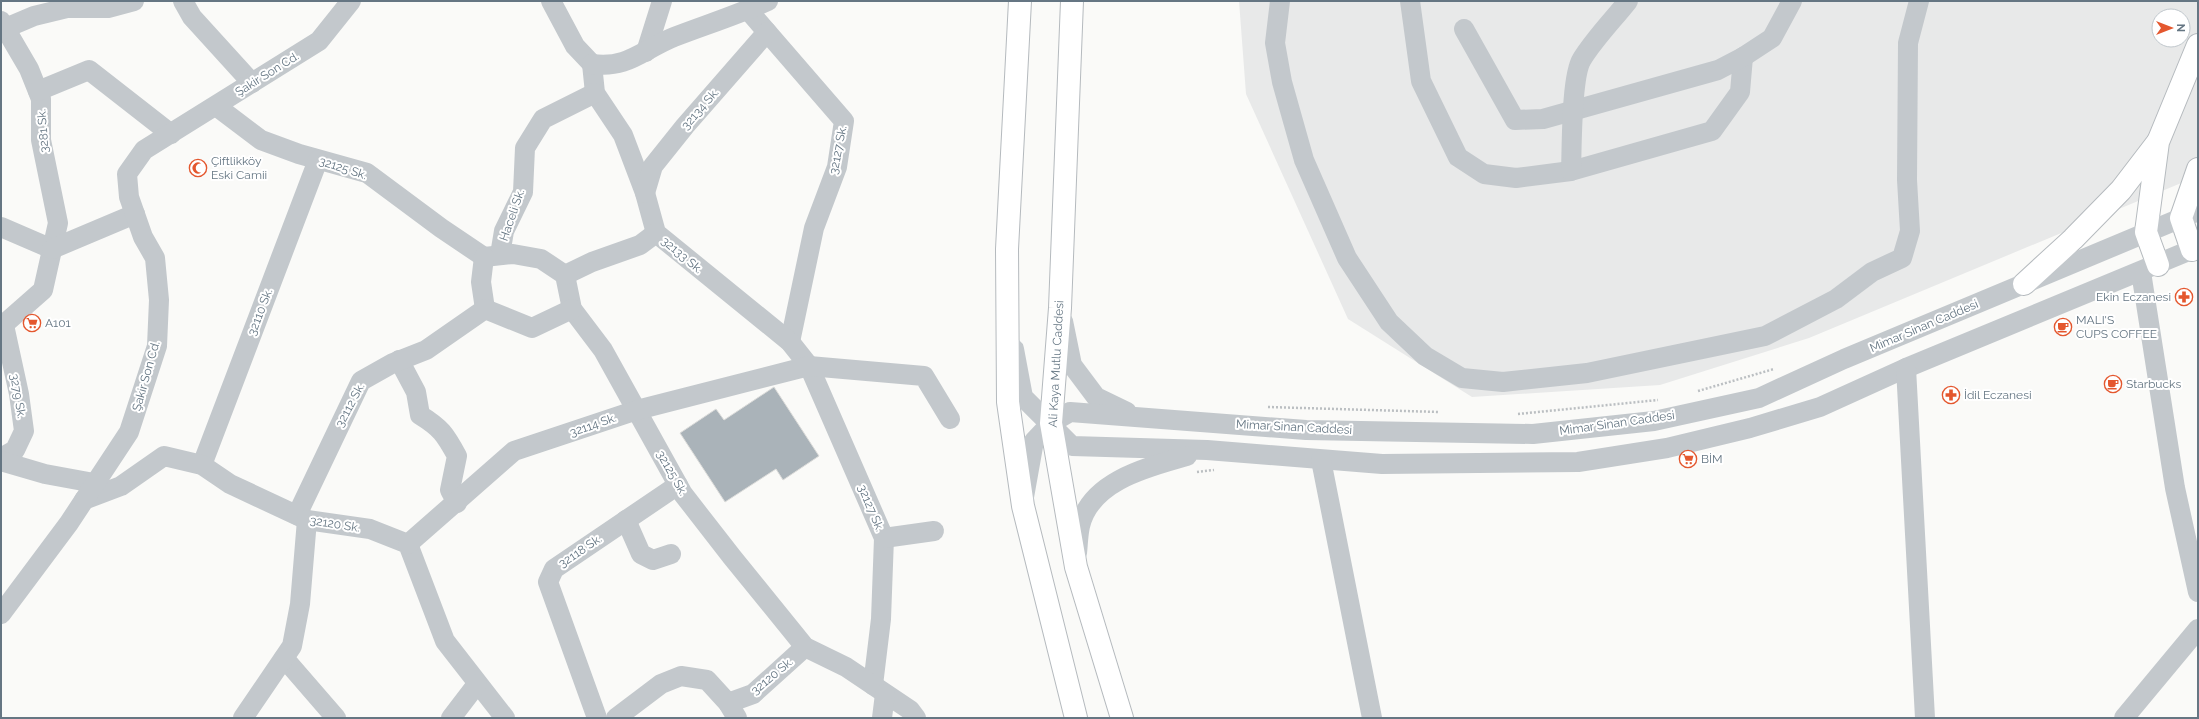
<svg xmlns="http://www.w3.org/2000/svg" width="2199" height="719" viewBox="0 0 2199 719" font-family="Raleway,sans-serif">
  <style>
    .built { fill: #e8e9e9; fill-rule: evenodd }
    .building { fill: #aab3b9; stroke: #dcdcda }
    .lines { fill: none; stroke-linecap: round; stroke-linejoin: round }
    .major-casing { stroke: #b5babe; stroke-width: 24 }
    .path { stroke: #bbbfc2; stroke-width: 2.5; stroke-dasharray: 2 2; stroke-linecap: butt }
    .minor { stroke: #c3c8cc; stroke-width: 20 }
    .major { stroke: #fff; stroke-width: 22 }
    .labels { text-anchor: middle; stroke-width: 4; stroke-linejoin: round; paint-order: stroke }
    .street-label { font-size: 12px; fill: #657683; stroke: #fff }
    .poi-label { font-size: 12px; fill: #657683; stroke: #fff; text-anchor: start }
  </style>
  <rect width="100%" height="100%" fill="#fafaf8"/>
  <path class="built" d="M1239,1H2198V176L1809,338L1660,385L1472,397L1348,319L1246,94ZM2159,16H2183V40H2159Z"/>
  <path class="building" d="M774,387L819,456L783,480L776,469L725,502L680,433L716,409L724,420Z"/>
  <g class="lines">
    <defs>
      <g id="major">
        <path d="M1020,1L1007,249L1008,402L1023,506L1076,718"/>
        <path d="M1072,1L1060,308L1051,423L1076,567L1122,718"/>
        <path d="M2192,250L2181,218L2198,169"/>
        <path d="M2158,265L2146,232L2158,142L2198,45"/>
        <path d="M2024,284L2073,239L2121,190L2157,143"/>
      </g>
    </defs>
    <use href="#major" class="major-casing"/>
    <g class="path">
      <path d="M1698,391L1774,369"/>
      <path d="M1268,407L1439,412"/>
      <path d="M1518,414L1658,400"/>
      <path d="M1197,472L1214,470"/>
    </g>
    <g class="minor">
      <path d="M183,1L192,17L252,83"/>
      <path d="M551,1L575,46L592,64"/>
      <path d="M1280,1L1275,43L1282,82L1304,160L1347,258L1389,322L1425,356L1462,378L1503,382L1587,373L1765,336L1836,299L1872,272L1902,258L1910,231L1907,180L1908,43L1919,1"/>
      <path d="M1410,1L1421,81L1458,157L1484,174L1516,178L1571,171L1712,131L1740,92L1743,57"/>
      <path d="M748,10L844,121L837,167L814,228L790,342"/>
      <path d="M1,21L29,69L41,99V140L58,223L43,290L1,327"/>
      <path d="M1464,29L1515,120L1543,119L1718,70L1743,57L1772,38L1792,1"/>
      <path d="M1,30L34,16L67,8H108L134,1"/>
      <path d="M646,52L662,1"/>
      <path d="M592,64L595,93L623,135L645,193L656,233L790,342L809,366L884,538L881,619L873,685"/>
      <path d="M592,64C628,69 642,50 674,37C705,25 737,15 768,1"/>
      <path d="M38,91L89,70L171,134"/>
      <path d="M216,106L261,140L299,154L367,173L441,228L484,257"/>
      <path d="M1571,171C1572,147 1571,76 1582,59C1595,38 1613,20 1628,1"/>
      <path d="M645,193L653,166L685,126L767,32"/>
      <path d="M1,227L52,249"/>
      <path d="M52,249L135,214"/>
      <path d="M500,255L504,231L523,192L525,148L543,119L595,93"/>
      <path d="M484,257L513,254L541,259L565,275L572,309L603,350L683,494L732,557L805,647L846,667L910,710L916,718"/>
      <path d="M484,257L481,282L485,309"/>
      <path d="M2141,272L2175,488L2198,592"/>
      <path d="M565,275L592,262L640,245L656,233"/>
      <path d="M1063,321L1072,365L1096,397L1127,412"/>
      <path d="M1014,349L1023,397L1072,446L1207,450L1382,464L1578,462L1667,448L1750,428L1820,407L1906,368L2198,247"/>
      <path d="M399,360L416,392L420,415C441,428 445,434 457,456L450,490L457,503"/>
      <path d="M1906,368L1925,718"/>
      <path d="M1,458L15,450L24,431L19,394L4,325"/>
      <path d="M1321,460L1372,718"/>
      <path d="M1,461L45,474L94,483"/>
      <path d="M202,465L318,160"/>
      <path d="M1024,497L1034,441L1051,423L1070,412L1306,430L1533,434L1654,421L1759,398L1844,359L2198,211"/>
      <path d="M84,500L121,486L164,456L202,465L230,484L307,520L370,529L408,544L445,641L505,718"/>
      <path d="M297,515L361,381L393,363L426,350L485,309L532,328L572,309"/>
      <path d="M626,520L641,554L653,560L671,554"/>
      <path d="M884,538L934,531"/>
      <path d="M408,544L514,451L637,410L809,366L924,376L950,419"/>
      <path d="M1077,553C1078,544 1078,535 1080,526C1091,480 1149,467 1187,456"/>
      <path d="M1,614L69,523L129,432L157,346L159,300L155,258L143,237L129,197L127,174L144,150L319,41L351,1"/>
      <path d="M284,658L336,718"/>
      <path d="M728,703L753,694L805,647"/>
      <path d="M243,718L292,646L300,604L307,520"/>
      <path d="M451,718L477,684"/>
      <path d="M597,718L548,582L554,569L678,485"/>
      <path d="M616,718L661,684L681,676L707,680L728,703L737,718"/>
      <path d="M882,718L885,694"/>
      <path d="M2124,718L2198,629"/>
    </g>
    <use href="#major" class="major"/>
  </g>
  <defs>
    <symbol id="mosque-ring" viewBox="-11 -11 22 22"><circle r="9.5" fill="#fff" stroke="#e4572e" stroke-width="1.5"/><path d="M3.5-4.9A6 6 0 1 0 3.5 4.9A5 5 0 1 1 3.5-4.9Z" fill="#e4572e"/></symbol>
    <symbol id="pharmacy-ring" viewBox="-11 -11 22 22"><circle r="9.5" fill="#fff" stroke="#e4572e" stroke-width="1.5"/><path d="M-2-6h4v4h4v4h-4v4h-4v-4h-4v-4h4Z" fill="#e4572e"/></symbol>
    <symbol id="supermarket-ring" viewBox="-11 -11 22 22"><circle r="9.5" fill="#fff" stroke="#e4572e" stroke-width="1.5"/><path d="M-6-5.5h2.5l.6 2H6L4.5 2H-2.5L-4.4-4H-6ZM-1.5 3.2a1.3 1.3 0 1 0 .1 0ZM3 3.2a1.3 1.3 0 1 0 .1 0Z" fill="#e4572e"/></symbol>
    <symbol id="cafe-ring" viewBox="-11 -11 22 22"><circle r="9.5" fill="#fff" stroke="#e4572e" stroke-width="1.5"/><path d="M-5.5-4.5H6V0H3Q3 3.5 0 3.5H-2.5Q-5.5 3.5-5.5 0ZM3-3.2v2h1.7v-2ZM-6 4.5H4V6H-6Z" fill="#e4572e"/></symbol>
  </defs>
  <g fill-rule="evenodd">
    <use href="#mosque-ring" x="188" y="158" width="20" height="20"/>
    <use href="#pharmacy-ring" x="2174" y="287" width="20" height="20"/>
    <use href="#supermarket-ring" x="22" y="313" width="20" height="20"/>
    <use href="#cafe-ring" x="2053" y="317" width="20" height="20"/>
    <use href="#cafe-ring" x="2103" y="374" width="20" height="20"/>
    <use href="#pharmacy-ring" x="1941" y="385" width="20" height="20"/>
    <use href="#supermarket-ring" x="1678" y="449" width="20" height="20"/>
  </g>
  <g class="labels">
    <g class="street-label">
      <text transform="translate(267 74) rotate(-32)" y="4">Şakir Son Cd.</text>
      <text transform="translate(700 109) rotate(-49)" y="4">32134 Sk.</text>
      <text transform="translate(43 131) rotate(-94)" y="4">3281 Sk.</text>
      <text transform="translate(838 150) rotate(-79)" y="4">32127 Sk.</text>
      <text transform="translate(343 168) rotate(18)" y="4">32125 Sk.</text>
      <text transform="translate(512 215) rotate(-71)" y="4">Haceli Sk.</text>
      <text transform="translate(682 255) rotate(40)" y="4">32133 Sk.</text>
      <text transform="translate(260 312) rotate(-69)" y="4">32110 Sk.</text>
      <text transform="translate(1924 326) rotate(-23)" y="4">Mimar Sinan Caddesi</text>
      <text transform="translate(1056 364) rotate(-87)" y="4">Ali Kaya Mutlu Caddesi</text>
      <text transform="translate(146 376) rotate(-74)" y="4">Şakir Son Cd.</text>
      <text transform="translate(18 396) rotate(80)" y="4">3279 Sk.</text>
      <text transform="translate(350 405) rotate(-62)" y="4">32112 Sk.</text>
      <text transform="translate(1617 423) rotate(-8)" y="4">Mimar Sinan Caddesi</text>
      <text transform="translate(593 425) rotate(-19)" y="4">32114 Sk.</text>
      <text transform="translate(1294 427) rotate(3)" y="4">Mimar Sinan Caddesi</text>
      <text transform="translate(672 473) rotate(60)" y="4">32125 Sk.</text>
      <text transform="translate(871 508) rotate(67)" y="4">32127 Sk.</text>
      <text transform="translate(335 524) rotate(9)" y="4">32120 Sk.</text>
      <text transform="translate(580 551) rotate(-34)" y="4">32118 Sk.</text>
      <text transform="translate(772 676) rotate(-40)" y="4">32120 Sk.</text>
    </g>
    <g class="poi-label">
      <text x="211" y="165">Çiftlikköy<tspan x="211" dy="14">Eski Camii</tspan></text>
      <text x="2171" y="301" text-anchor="end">Ekin Eczanesi</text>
      <text x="2076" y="324">MALI'S<tspan x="2076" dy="14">CUPS COFFEE</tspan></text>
      <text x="45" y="327">A101</text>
      <text x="2126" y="388">Starbucks</text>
      <text x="1964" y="399">İdil Eczanesi</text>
      <text x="1701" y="463">BİM</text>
    </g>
  </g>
  <rect width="2199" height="719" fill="none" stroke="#657683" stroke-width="4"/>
  <g transform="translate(2171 28) rotate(90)"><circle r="19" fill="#ffffff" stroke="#c1c8cd"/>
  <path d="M0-3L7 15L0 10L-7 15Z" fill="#e4572e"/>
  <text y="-6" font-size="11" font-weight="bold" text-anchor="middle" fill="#657683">N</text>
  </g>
</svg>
